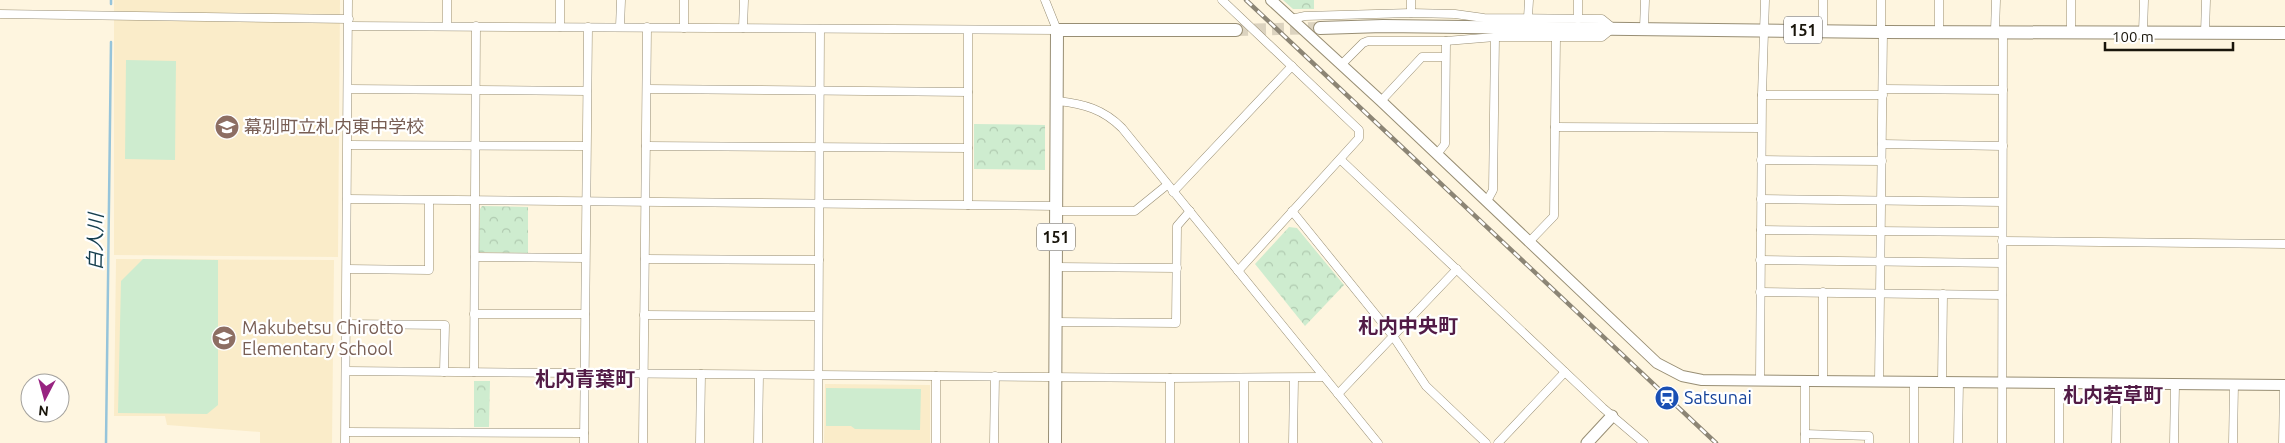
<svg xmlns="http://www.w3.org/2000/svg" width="2285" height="443" viewBox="0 0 2285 443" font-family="Ubuntu,'Noto Sans JP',sans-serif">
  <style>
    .built { fill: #faecc9 }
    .grass { fill: #ceeccf }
    .park { fill: url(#park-crowns) }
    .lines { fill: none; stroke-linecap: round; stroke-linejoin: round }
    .stream { stroke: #96c4da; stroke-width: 2.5 }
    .primary-tunnel { stroke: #dcd3bf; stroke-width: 12; stroke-dasharray: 12 6; stroke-linecap: butt }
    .minor-casing { stroke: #988e74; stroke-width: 9 }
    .tertiary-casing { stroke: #988e74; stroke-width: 12 }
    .secondary-casing { stroke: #988e74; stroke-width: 13 }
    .primary-casing { stroke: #988e74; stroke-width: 14 }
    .minor { stroke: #fff; stroke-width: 8 }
    .tertiary { stroke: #fff; stroke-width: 10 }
    .secondary { stroke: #fff; stroke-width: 11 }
    .primary { stroke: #fff; stroke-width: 12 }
    .rail-casing { stroke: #8c8575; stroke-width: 4.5 }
    .rail { stroke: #fff; stroke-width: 2.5; stroke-dasharray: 8; stroke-linecap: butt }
    .labels { text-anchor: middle; stroke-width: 4.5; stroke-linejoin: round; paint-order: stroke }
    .shield { fill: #fff; stroke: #5e5b54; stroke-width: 1 }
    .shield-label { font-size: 16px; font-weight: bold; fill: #19150b }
    .education-label { font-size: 18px; fill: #785e54; stroke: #fff; text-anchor: start }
    .transit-label { font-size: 18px; fill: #164399; stroke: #fff; text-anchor: start }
    .water-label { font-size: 19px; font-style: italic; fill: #153e4e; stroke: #fff }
    .quarter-label { font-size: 20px; font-weight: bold; fill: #521b46; stroke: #fff }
  </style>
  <defs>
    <pattern id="park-crowns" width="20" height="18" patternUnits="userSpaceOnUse" patternTransform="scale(1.25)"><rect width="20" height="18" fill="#ceeccf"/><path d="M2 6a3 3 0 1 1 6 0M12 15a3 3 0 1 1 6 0" fill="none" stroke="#b0cab0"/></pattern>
  </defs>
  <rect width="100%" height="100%" fill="#fef5df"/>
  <g class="built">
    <path d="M114,0H340L338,257L114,255Z"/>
    <path d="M116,259L334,260L332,443H260V432L167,425L165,416H114Z"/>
    <path d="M825,384L930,385V443H824Z"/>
  </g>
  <g class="grass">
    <path d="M126,60L176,61L175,160L125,159Z"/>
    <path d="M143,259L218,260V405L207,414L118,413L121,281Z"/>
    <path d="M826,388L921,389L920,430L855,429L851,426H826Z"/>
  </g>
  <g class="park">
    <path d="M1283,0H1314V9H1293Z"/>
    <path d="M974,124L1045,125V170L974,169Z"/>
    <path d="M482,206L528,207V253L479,252L480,209Z"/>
    <path d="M1289,227L1297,228L1344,285L1305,326L1255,264Z"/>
    <path d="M474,381H490L489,427H474Z"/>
  </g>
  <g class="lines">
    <g class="stream">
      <path d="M111,0V4"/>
      <path d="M106,443L111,42"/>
    </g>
    <path class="primary-tunnel" d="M1236,30L1320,28"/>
    <defs>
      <g id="minor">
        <path d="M1222,0L1359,130V138L1238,271"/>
        <path d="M1411,13V0"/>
        <path d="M0,14L349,19"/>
        <path d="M1528,18L1529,0"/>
        <path d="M1291,19L1305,16L1411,13L1455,14L1484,18L1602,19L1613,28L1602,37H1495L1446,41H1368L1363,43L1341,65"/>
        <path d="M1578,19V0"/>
        <path d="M349,26L1057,30L1045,0"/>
        <path d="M447,26V0"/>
        <path d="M560,27V0"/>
        <path d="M620,27L621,0"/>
        <path d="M684,28V0"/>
        <path d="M743,28L744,0"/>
        <path d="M1644,28L1645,0"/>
        <path d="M1823,30V0"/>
        <path d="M1995,31L1996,0"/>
        <path d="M1881,32V0"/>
        <path d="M1939,32V0"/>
        <path d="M2071,32V0"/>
        <path d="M2143,32L2144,0"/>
        <path d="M2205,33L2206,0"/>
        <path d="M349,89L587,91"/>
        <path d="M647,89L968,92"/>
        <path d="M1883,89L2003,90"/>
        <path d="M1762,95H1883"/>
        <path d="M1058,101C1084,104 1103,109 1122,128L1378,443"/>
        <path d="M1381,101L1422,57H1445"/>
        <path d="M1555,127L1761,128"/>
        <path d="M1882,144L2003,146"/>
        <path d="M348,145L586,146"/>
        <path d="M646,146L968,148"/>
        <path d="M1437,154L1445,144L1446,41"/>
        <path d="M1341,160L1603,408L1644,443"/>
        <path d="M1761,160L1882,161"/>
        <path d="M1173,192L1292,66"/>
        <path d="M347,199L1057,206"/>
        <path d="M1761,199L2002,202"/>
        <path d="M1487,201L1493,190L1495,37"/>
        <path d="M968,205V30"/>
        <path d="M1057,211H1135L1167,185"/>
        <path d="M1292,211L1393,336L1426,386L1486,443"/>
        <path d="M1761,230L2002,232"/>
        <path d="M2002,241L2285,244"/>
        <path d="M1529,242L1554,216L1556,37"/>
        <path d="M475,257L585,258"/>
        <path d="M645,259L819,260"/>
        <path d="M1760,260L2002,263"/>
        <path d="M1056,267L1177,268"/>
        <path d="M347,269L429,270V201"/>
        <path d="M1760,292L2002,295"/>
        <path d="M474,314H585"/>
        <path d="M644,315L818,316"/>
        <path d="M1055,322L1176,323L1177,226L1190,211"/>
        <path d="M346,324L445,325L444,372"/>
        <path d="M346,371L1170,378L1324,377"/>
        <path d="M474,372L476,26"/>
        <path d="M936,376V443"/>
        <path d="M1760,380L1762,95L1765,0"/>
        <path d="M1823,381V292"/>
        <path d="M1879,381L1883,32"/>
        <path d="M1942,382L1943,294"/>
        <path d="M1338,394L1457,269"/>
        <path d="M346,432L584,433"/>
        <path d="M1805,434L1869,436V443"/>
        <path d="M345,443L348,0"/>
        <path d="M584,443L588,27"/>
        <path d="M643,443L647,27"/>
        <path d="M700,443L701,374"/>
        <path d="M758,443L759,375"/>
        <path d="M818,443L820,29"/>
        <path d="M994,443L995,376"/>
        <path d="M1170,443V378"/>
        <path d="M1244,443V379"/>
        <path d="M1293,443L1294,379"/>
        <path d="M1498,443L1565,372"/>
        <path d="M1805,443V381"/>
        <path d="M1914,443V382"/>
        <path d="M1958,443L1959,382"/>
        <path d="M2002,443L2003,31"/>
        <path d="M2059,443V383"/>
        <path d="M2116,443L2117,384"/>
        <path d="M2174,443L2175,385"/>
        <path d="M2233,443L2234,384"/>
        <path d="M2283,443L2284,385"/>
      </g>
      <path id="tertiary" d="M1271,0L1381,101L1657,363L1682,376L1702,380L2285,385"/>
      <path id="secondary" d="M1587,443L1612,416"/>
      <g id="primary">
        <path d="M1320,28L1383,26L1883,32L2285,33"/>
        <path d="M1055,443L1057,30H1236"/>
      </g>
    </defs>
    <use href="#minor" class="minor-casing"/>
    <use href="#tertiary" class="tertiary-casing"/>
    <use href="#secondary" class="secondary-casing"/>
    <use href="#primary" class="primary-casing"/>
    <use href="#minor" class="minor"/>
    <use href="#tertiary" class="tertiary"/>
    <use href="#secondary" class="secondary"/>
    <use href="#primary" class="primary"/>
    <defs>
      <path id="rail" d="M1246,0L1716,443"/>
    </defs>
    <use href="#rail" class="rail-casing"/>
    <use href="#rail" class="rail"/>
  </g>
  <defs>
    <symbol id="school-disc" viewBox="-11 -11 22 22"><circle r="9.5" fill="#8d6e63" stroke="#fff"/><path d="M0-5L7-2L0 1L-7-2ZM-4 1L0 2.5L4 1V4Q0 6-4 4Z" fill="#fff"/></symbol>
    <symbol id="station-disc" viewBox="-11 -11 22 22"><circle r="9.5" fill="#1a4fb4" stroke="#fff"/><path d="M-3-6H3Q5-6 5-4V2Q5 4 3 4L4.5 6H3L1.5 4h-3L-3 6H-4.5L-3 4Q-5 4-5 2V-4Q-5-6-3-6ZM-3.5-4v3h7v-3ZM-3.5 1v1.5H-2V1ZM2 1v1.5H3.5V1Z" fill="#fff"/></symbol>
  </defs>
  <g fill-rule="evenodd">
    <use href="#school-disc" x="213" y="113" width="28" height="28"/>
    <use href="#school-disc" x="210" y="324" width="28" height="28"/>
    <use href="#station-disc" x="1653" y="384" width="28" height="28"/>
  </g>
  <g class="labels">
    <g class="shield">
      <rect x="1784" y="16.5" width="38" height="27" rx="4"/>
      <rect x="1037" y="223.5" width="38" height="27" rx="4"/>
    </g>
    <g class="shield-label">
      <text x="1803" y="36">151</text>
      <text x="1056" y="243">151</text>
    </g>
    <g class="education-label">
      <text x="244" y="133">幕別町立札内東中学校</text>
      <text x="242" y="334">Makubetsu Chirotto<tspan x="242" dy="21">Elementary School</tspan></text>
    </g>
    <g class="transit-label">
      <text x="1684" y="404">Satsunai</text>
    </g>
    <g class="water-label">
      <text transform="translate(95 242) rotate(-89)" y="7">白人川</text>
    </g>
    <g class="quarter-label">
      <text x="1408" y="333">札内中央町</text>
      <text x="585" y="386">札内青葉町</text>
      <text x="2113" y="402">札内若草町</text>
    </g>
  </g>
  <g transform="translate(45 398) rotate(186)"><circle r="24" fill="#ffffff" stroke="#a3a19d"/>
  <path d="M0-4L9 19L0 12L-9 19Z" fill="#982481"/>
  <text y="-8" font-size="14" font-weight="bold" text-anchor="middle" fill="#19150b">N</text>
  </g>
  <path d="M2105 42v8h128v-8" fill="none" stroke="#19150b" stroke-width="2.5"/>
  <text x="2112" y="42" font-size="15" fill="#19150b" stroke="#ffffff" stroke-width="4" paint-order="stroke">100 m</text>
</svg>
